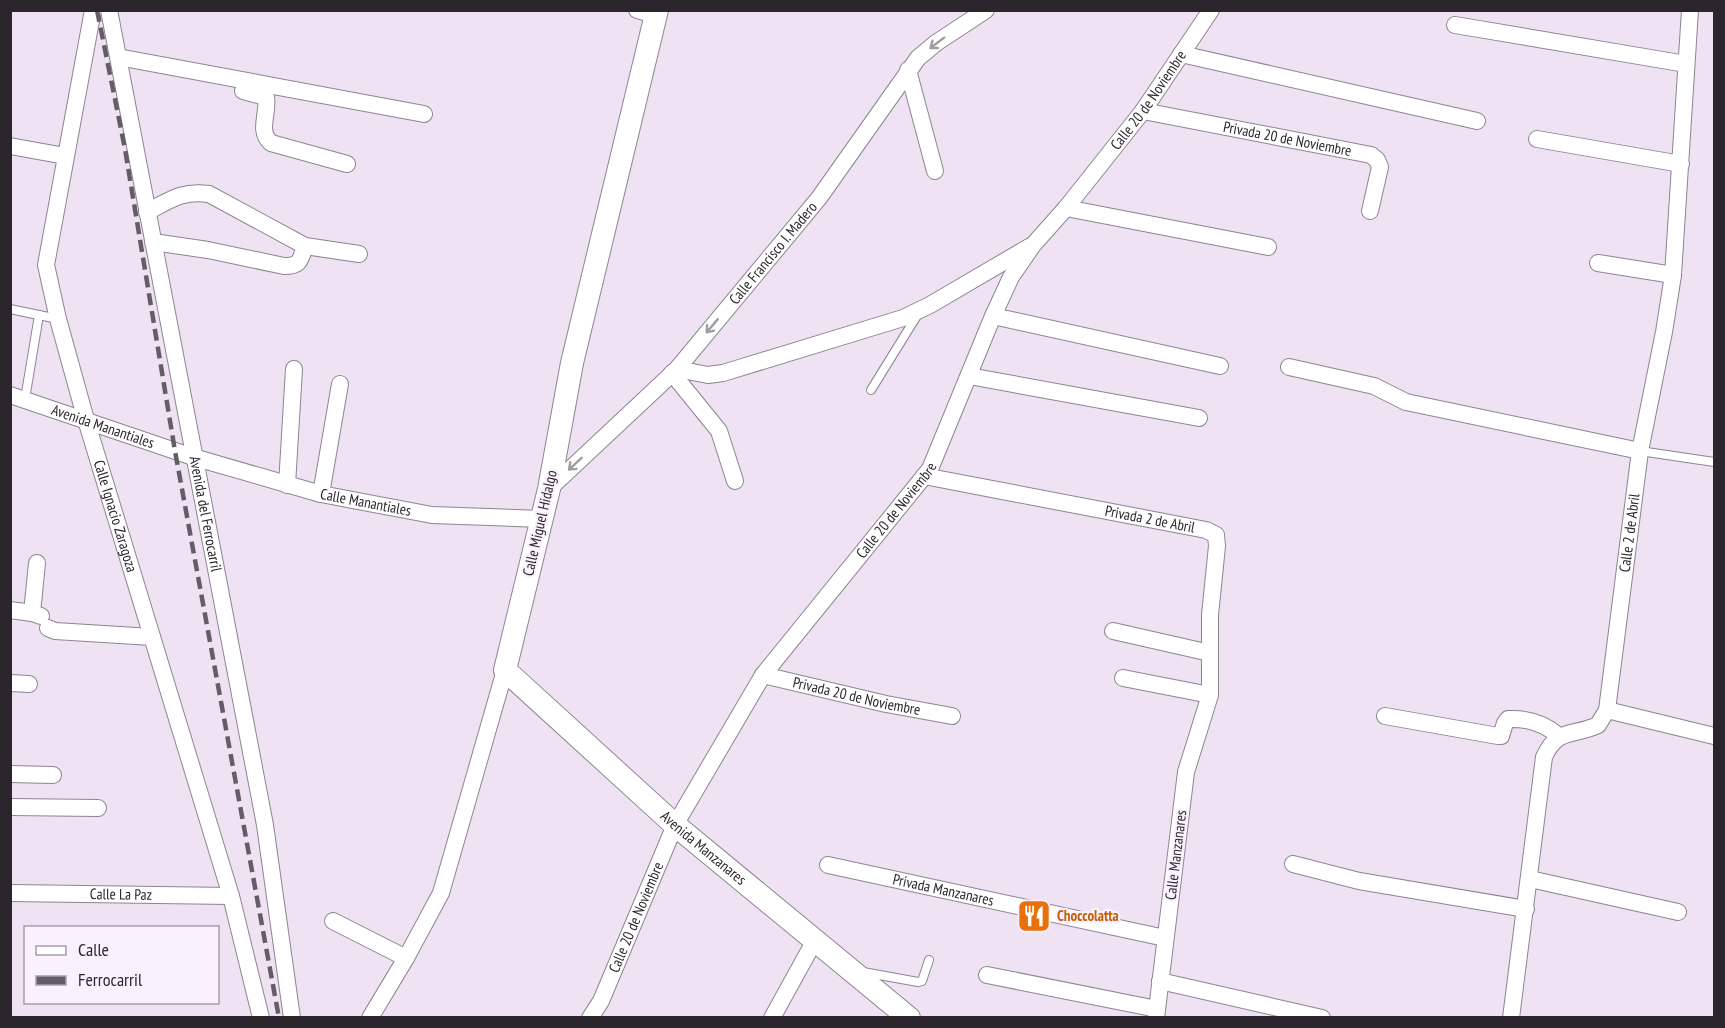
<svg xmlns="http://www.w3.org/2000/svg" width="1725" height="1028" viewBox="0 0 1725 1028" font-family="'PT Sans Narrow',sans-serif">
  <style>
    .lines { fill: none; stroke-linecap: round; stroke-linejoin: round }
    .lane-casing { stroke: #8f8493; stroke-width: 10 }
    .street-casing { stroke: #8f8493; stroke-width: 18 }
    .secondary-casing { stroke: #8f8493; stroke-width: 24 }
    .lane { stroke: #fff; stroke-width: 8 }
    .street { stroke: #fff; stroke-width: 16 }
    .secondary { stroke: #fff; stroke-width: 22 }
    .rail { stroke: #645d67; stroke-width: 4.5; stroke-dasharray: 12 6; stroke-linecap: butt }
    .oneway { stroke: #a09da0 }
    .labels { text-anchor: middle; stroke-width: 4.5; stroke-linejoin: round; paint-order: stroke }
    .street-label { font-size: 15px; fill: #2b262d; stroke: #faf0fe }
    .food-label { font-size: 15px; font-weight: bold; fill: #c56008; stroke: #faf0fe; text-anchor: start }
  </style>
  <rect width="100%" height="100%" fill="#eee2f3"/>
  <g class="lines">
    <defs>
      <g id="lane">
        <path d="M10,309L58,319"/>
        <path d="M871,390L918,314"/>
        <path d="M25,399L39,315"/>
        <path d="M1640,451L1714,462"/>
        <path d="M863,972L918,982L922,981L929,960"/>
      </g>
      <g id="street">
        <path id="s1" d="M93,10L46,265L58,319L86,420L231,896L261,1018"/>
        <path id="s2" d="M109,10L265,825L292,1018"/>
        <path d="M637,10L656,15"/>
        <path d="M1455,25L1686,64"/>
        <path d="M1181,54L1477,121"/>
        <path d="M118,57L424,114"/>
        <path d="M908,70L935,171"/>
        <path d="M243,91L266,97C269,113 257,131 271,143L347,164"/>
        <path id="s3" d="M1143,111L1371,155L1377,160L1380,167L1370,211"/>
        <path d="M1537,139L1681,164"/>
        <path d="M10,146L65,156"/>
        <path d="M1066,208L1268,247"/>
        <path d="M147,212C170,200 183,190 209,194L305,246C300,260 301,266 284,266L208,250L153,242"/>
        <path d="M305,246L359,254"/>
        <path d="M1598,263L1673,275"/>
        <path d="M993,316L1220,366"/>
        <path d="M1289,367L1374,386L1406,402L1640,451"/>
        <path d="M677,369L708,375L723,373L903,318L930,305L1029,247"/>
        <path d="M672,373L719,431L735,481"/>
        <path d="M969,376L1199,418"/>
        <path id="s4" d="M10,395L193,457L321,494L432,515L542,519"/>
        <path id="s5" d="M924,476L1206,530L1216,535L1217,546L1210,615V695L1186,772L1156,1018"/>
        <path d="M287,485L294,369"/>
        <path id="s6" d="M549,489L677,369L819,198L918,58L936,43L986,10"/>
        <path d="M321,494L340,384"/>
        <path d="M10,610L32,613L41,616"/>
        <path d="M32,613L37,563"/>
        <path d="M48,628L55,631L152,637"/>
        <path d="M1113,631L1210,653"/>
        <path id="s7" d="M763,675L886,704L952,716"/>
        <path d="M1123,678L1210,695"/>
        <path d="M10,683L29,684"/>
        <path d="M1607,710L1714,736"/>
        <path d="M1385,716L1498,736H1501L1505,723L1508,719C1527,718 1545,724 1559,736"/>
        <path d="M10,774L53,775"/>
        <path d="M10,807L98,808"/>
        <path d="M1293,864L1359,881L1526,909"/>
        <path id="s8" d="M828,865L1165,938"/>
        <path d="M1530,879L1678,912"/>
        <path id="s9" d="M10,893L231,896"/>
        <path d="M333,921L406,958"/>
        <path d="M987,975L1157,1009"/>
        <path d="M1160,981L1322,1018"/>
        <path d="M370,1018L406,958L441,893L505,670"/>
        <path id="s10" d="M590,1018L601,1001L675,825L763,675L930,469L993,316L1011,277L1033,245L1066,208L1143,111L1211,10"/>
        <path d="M772,1018L815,940"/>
        <path id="s11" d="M1511,1018L1544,757C1558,727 1572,737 1598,725L1607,710L1640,451L1664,332L1673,275L1690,10"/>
      </g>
      <g id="secondary">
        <path id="s12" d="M657,10L572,363L549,489L505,670L675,825L909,1018"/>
      </g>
    </defs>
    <use href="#lane" class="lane-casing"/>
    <use href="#street" class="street-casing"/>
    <use href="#secondary" class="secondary-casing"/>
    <use href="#lane" class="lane"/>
    <use href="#street" class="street"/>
    <use href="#secondary" class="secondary"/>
    <path class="rail" d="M97,10L125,149L175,451L279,1018"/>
  </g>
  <defs><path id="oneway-shaft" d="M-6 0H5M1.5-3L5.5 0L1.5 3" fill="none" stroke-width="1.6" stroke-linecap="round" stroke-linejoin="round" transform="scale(1.5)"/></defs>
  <g class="oneway">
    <use href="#oneway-shaft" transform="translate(937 43) rotate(143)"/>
    <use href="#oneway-shaft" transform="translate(712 326) rotate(130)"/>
    <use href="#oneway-shaft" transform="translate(575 464) rotate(137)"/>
  </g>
  <defs>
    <symbol id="restaurant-square" viewBox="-11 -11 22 22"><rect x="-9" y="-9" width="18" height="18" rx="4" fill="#e8710a" stroke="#faf0fe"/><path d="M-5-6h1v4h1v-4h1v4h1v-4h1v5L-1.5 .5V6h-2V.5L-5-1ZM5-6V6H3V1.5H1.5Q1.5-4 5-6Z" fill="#fff"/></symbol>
  </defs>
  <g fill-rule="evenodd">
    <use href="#restaurant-square" x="1015" y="897" width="38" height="38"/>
  </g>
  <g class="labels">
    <g class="street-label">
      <text dy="5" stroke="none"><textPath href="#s10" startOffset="1083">Calle 20 de Noviembre</textPath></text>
      <text dy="5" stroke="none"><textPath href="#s3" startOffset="147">Privada 20 de Noviembre</textPath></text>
      <text dy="5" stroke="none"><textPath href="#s6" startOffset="326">Calle Francisco I. Madero</textPath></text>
      <text dy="5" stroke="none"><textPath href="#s4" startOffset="98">Avenida Manantiales</textPath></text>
      <text dy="5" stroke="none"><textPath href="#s4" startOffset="372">Calle Manantiales</textPath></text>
      <text dy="5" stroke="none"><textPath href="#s10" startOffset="597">Calle 20 de Noviembre</textPath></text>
      <text dy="5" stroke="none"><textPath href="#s2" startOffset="513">Avenida del Ferrocarril</textPath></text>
      <text dy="5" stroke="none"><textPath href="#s1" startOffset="520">Calle Ignacio Zaragoza</textPath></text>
      <text dy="5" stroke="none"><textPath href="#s5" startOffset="230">Privada 2 de Abril</textPath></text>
      <text transform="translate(540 523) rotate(-77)" y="5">Calle Miguel Hidalgo</text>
      <text dy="5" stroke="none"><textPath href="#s11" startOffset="525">Calle 2 de Abril</textPath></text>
      <text dy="5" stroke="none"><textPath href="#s7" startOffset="96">Privada 20 de Noviembre</textPath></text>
      <text dy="5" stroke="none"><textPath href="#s12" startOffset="944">Avenida Manzanares</textPath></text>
      <text transform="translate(1176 855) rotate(-83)" y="5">Calle Manzanares</text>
      <text dy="5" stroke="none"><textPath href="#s8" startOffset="118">Privada Manzanares</textPath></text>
      <text dy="5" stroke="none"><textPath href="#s9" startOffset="111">Calle La Paz</textPath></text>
      <text dy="5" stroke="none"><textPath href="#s10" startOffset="111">Calle 20 de Noviembre</textPath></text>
    </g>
    <g class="food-label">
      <text x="1057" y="921">Choccolatta</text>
    </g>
  </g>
  <rect width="1725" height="1028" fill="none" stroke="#2b262d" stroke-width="24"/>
  <rect x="24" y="926" width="195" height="78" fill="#faf0fe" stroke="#a79faa" stroke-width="1.5"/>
  <rect x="36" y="946" width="30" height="9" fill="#ffffff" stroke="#a79faa" stroke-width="1.5"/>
  <text x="78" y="956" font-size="18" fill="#2b262d">Calle</text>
  <rect x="36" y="976" width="30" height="9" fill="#645d67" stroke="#a79faa" stroke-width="1.5"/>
  <text x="78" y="986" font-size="18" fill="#2b262d">Ferrocarril</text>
</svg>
